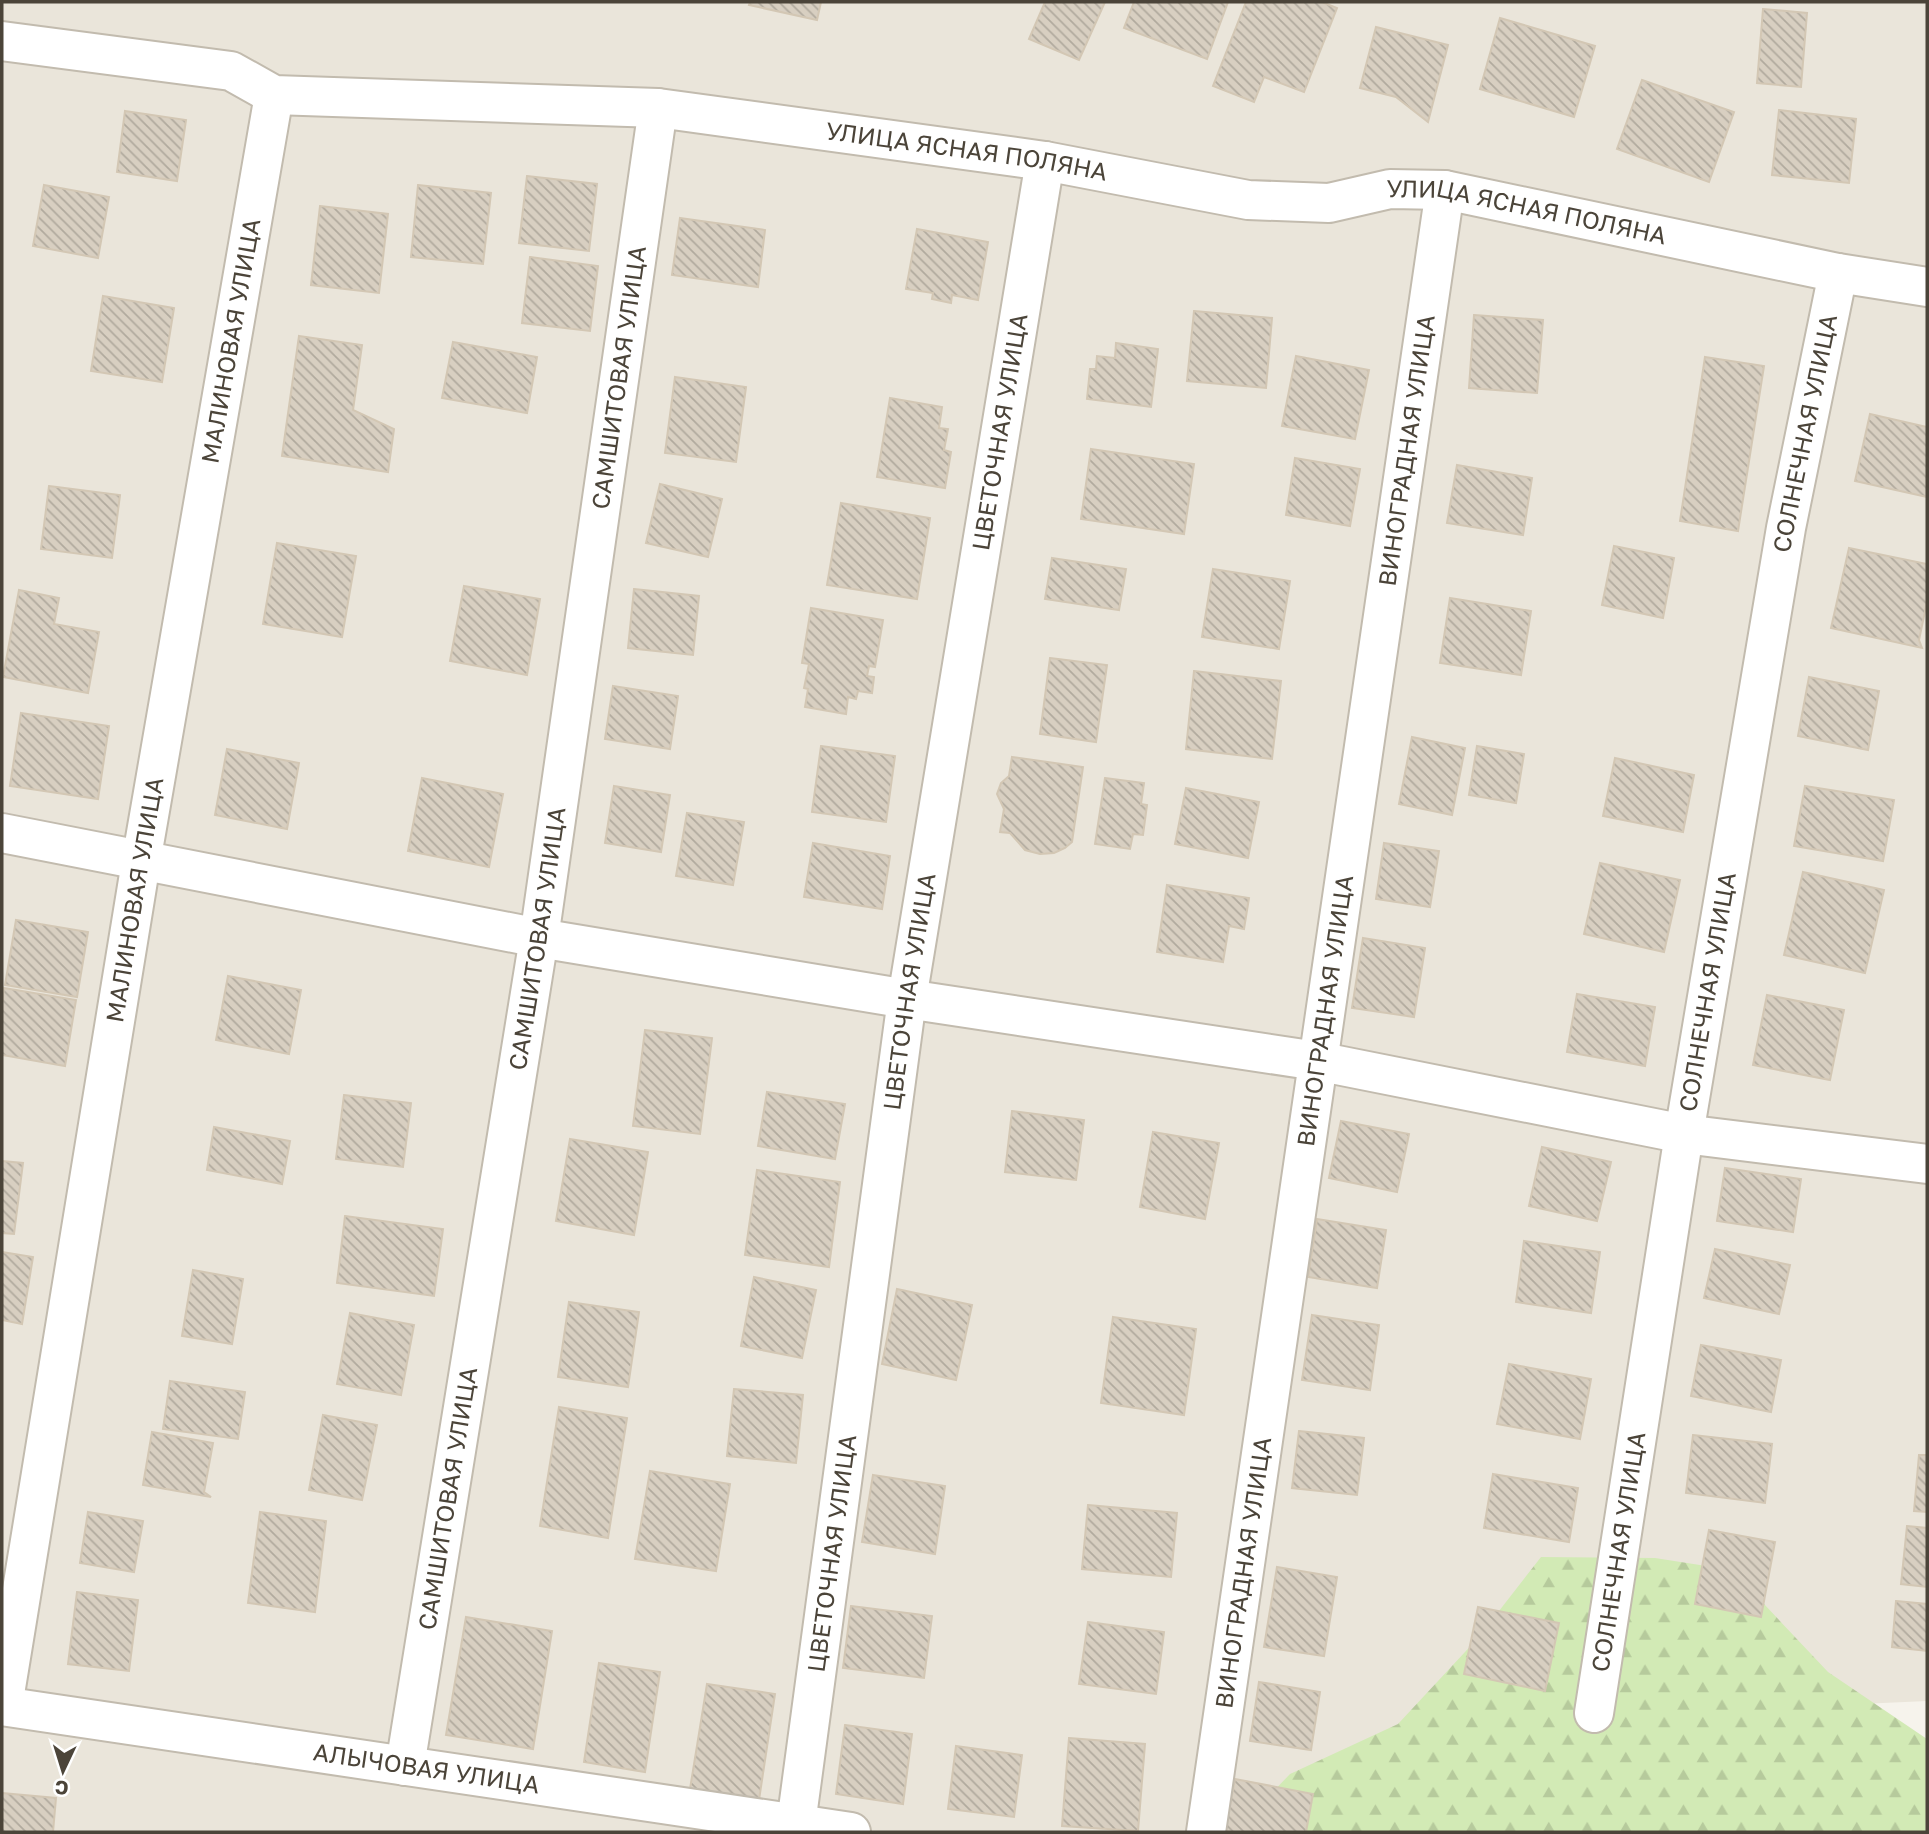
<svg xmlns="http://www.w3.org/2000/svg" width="1929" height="1834" viewBox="0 0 1929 1834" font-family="'Golos Text',sans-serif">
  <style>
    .residential { fill: #eae5da }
    .forest { fill: url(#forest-firs) }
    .building { fill: url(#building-back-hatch); stroke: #d3c7b4; stroke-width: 2 }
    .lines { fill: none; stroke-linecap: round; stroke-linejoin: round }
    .street-casing { stroke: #c2bbae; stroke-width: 42 }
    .street { stroke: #fff; stroke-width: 38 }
    .labels { text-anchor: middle; stroke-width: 7; stroke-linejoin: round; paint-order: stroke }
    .street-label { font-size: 24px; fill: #4b4439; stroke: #fff }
  </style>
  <defs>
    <pattern id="forest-firs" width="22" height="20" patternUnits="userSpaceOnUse" patternTransform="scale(1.75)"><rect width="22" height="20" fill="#d2eab5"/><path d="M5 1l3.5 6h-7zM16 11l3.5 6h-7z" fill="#b6ca9c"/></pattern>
    <pattern id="building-back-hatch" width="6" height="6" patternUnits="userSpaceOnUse" patternTransform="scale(1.75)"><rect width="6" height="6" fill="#d8cfc1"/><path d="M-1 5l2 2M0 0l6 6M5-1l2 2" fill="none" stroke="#b1aa9e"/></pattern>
  </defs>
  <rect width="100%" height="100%" fill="#f6f3ec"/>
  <path class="residential" d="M2,2H1927V1701L1665,1713L1564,1832H2Z"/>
  <path class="forest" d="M1541,1557L1655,1558L1732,1570L1828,1672L1927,1739V1832H1240L1241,1825L1290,1774L1398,1724L1478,1638Z"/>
  <g class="building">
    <path d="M750,2H821L817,20L749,5Z"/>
    <path d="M1045,2H1105L1079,60L1029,39Z"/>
    <path d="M1134,2H1228L1207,59L1124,28Z"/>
    <path d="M1246,2H1322L1337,8L1304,92L1264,77L1254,102L1213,86Z"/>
    <path d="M1763,9L1807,13L1801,87L1757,83Z"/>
    <path d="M1500,18L1595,46L1574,117L1480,89Z"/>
    <path d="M1376,27L1448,45L1428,122L1396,97L1360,88Z"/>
    <path d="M1642,80L1734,112L1709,182L1617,149Z"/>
    <path d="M1779,110L1856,119L1849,183L1772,175Z"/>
    <path d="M125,111L186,120L177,181L117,172Z"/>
    <path d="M527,176L597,184L589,251L519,243Z"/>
    <path d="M44,185L109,197L98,258L33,246Z"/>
    <path d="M418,185L491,193L483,264L411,257Z"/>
    <path d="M320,206L388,214L379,293L311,285Z"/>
    <path d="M680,218L765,230L758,287L672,275Z"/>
    <path d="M917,229L988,242L978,300L952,295L951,303L932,299L933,293L906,289Z"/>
    <path d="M530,257L598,266L590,331L522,323Z"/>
    <path d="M103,296L174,308L162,382L91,371Z"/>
    <path d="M1194,311L1272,318L1266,388L1187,381Z"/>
    <path d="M1474,315L1543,320L1537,393L1469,388Z"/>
    <path d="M299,336L362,345L353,410L394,429L388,472L282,456Z"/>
    <path d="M453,342L537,357L527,413L442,398Z"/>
    <path d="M1116,343L1158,349L1151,407L1087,399L1090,369H1096L1097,356L1115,358Z"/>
    <path d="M1296,356L1369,370L1355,439L1282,426Z"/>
    <path d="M1705,357L1764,366L1738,531L1680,521Z"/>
    <path d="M675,377L746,387L736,462L665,453Z"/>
    <path d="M890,398L942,407L939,428L948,429L944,450L951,452L945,488L877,477Z"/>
    <path d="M1870,414L1927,427V497L1855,481Z"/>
    <path d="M1091,449L1194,464L1184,534L1081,519Z"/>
    <path d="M1295,458L1360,469L1350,526L1286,515Z"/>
    <path d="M1457,465L1532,478L1523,535L1447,523Z"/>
    <path d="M660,484L722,499L708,557L646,543Z"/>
    <path d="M49,486L120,495L112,558L41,549Z"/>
    <path d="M841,503L930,518L917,599L827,585Z"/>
    <path d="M277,543L356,556L342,637L263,624Z"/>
    <path d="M1614,546L1674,558L1663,618L1602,605Z"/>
    <path d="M1849,548L1927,564V602L1919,640L1922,648L1831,628Z"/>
    <path d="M1052,558L1126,569L1119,610L1045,599Z"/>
    <path d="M1213,569L1290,581L1279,649L1202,637Z"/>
    <path d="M464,586L540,599L527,675L450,661Z"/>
    <path d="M634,589L699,596L693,655L628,648Z"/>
    <path d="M19,590L59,598L54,624L99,632L88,693L3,677Z"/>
    <path d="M1450,598L1531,611L1521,675L1440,663Z"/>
    <path d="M811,608L883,620L875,667L869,666L867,676L874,677L872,693L858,691L856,699L848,697L846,714L805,707L808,689L804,688L809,664L802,663Z"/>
    <path d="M1050,658L1107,665L1096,742L1040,734Z"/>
    <path d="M1194,671L1281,681L1272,759L1186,749Z"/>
    <path d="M1809,677L1879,691L1868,750L1798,736Z"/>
    <path d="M613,686L678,696L670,749L605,739Z"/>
    <path d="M21,713L109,726L98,799L10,786Z"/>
    <path d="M1412,737L1465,748L1452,815L1399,804Z"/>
    <path d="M821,746L895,756L886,822L812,812Z"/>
    <path d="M1477,746L1524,754L1516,803L1469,795Z"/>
    <path d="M227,749L299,763L287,829L215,815Z"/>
    <path d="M1012,757L1083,767L1072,842L1065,848L1054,853L1040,854L1025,850L1010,833L1000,832L1004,809L997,794L1001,783L1009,776Z"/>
    <path d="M1615,758L1694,775L1683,832L1603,816Z"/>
    <path d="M422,778L503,794L489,867L408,851Z"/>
    <path d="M1105,778L1144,783L1141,804L1147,805L1143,835L1133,834L1130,849L1095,844Z"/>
    <path d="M614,786L670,795L661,852L605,843Z"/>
    <path d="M1805,786L1894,800L1883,861L1794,846Z"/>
    <path d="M1186,788L1259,802L1248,858L1175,844Z"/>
    <path d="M687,813L744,822L733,885L676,876Z"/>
    <path d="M813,843L890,856L882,909L804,897Z"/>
    <path d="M1384,843L1439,851L1430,907L1376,899Z"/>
    <path d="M1600,863L1680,880L1664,952L1584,934Z"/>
    <path d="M1803,872L1884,890L1865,973L1784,955Z"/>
    <path d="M1167,885L1249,898L1244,929L1229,926L1223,962L1157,952Z"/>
    <path d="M16,920L88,932L77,997L5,985Z"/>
    <path d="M1363,938L1425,948L1414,1017L1352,1008Z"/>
    <path d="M228,976L301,990L289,1054L216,1040Z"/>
    <path d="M4,988L76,1000L65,1066L2,1055V1004Z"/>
    <path d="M1577,994L1655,1007L1645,1066L1567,1052Z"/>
    <path d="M1767,995L1844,1010L1830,1080L1753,1065Z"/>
    <path d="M645,1030L712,1038L700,1134L633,1126Z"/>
    <path d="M767,1092L845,1104L835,1159L758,1146Z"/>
    <path d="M344,1095L411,1103L403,1167L336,1159Z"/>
    <path d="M1012,1111L1084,1120L1076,1180L1005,1172Z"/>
    <path d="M1341,1121L1409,1134L1397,1192L1329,1178Z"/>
    <path d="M214,1127L290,1141L282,1184L207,1170Z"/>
    <path d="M1153,1132L1219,1143L1205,1219L1140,1207Z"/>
    <path d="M570,1139L648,1152L634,1235L556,1221Z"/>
    <path d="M1542,1147L1611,1162L1597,1221L1529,1206Z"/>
    <path d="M2,1161L23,1163L14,1234L2,1233Z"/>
    <path d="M1725,1168L1801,1179L1793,1232L1717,1221Z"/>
    <path d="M757,1170L840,1182L829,1267L745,1255Z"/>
    <path d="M345,1216L443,1229L434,1296L337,1283Z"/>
    <path d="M1317,1219L1386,1230L1377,1288L1308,1277Z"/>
    <path d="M1524,1241L1600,1252L1591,1313L1516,1302Z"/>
    <path d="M1715,1249L1790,1265L1779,1314L1704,1298Z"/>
    <path d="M2,1252L33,1257L22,1324L2,1320Z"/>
    <path d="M193,1270L243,1279L232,1344L182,1336Z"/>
    <path d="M754,1277L816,1290L802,1358L741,1346Z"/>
    <path d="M897,1289L972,1305L956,1380L882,1364Z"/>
    <path d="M569,1302L639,1312L628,1387L558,1377Z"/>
    <path d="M350,1313L414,1325L401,1395L337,1384Z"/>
    <path d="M1312,1315L1379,1325L1370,1390L1302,1380Z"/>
    <path d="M1113,1317L1196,1329L1184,1415L1101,1403Z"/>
    <path d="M1701,1345L1781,1360L1771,1412L1691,1396Z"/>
    <path d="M1509,1364L1591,1379L1580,1439L1497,1424Z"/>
    <path d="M170,1381L245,1392L238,1439L163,1429Z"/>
    <path d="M734,1389L803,1395L796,1463L727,1456Z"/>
    <path d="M559,1407L627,1418L608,1538L540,1526Z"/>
    <path d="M323,1415L377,1425L362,1500L309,1490Z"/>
    <path d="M1299,1431L1364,1438L1357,1495L1292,1488Z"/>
    <path d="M152,1432L213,1443L204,1492L211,1497L143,1485Z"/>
    <path d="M1693,1435L1772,1444L1765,1503L1686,1493Z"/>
    <path d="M1919,1455H1927V1512L1914,1511Z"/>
    <path d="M650,1471L730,1484L716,1571L635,1559Z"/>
    <path d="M1493,1474L1578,1488L1569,1542L1484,1528Z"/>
    <path d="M873,1475L945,1486L935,1554L862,1542Z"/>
    <path d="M1088,1505L1177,1513L1171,1577L1082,1569Z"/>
    <path d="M88,1512L143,1521L134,1572L80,1563Z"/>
    <path d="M260,1512L326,1521L315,1612L248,1603Z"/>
    <path d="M1907,1526L1927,1528V1587L1901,1584Z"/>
    <path d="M1709,1530L1775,1542L1761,1617L1695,1604Z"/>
    <path d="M1277,1567L1337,1577L1324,1656L1264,1647Z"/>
    <path d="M77,1592L138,1600L129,1671L68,1664Z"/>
    <path d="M1896,1601L1927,1604V1651L1892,1647Z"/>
    <path d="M851,1606L932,1616L924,1678L843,1668Z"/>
    <path d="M1478,1607L1559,1623L1545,1691L1464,1674Z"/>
    <path d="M466,1617L552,1631L533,1749L446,1735Z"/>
    <path d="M1088,1622L1164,1632L1156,1694L1079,1684Z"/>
    <path d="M599,1663L660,1672L645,1772L584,1762Z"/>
    <path d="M1259,1682L1320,1692L1311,1750L1250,1741Z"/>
    <path d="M707,1684L775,1694L759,1800L690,1789Z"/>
    <path d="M845,1725L912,1734L903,1804L836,1794Z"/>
    <path d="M1069,1738L1145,1744L1138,1831L1062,1826Z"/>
    <path d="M956,1746L1022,1755L1014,1817L948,1809Z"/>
    <path d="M1235,1779L1313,1794L1306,1832H1225Z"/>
    <path d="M2,1793L56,1798L53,1832H2Z"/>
  </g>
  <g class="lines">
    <defs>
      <g id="street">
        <path id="s1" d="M2,41L231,71L274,95L658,108L1045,161L1248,200L1329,203L1390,189L1445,190L1838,273L1927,287"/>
        <path d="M2,833L539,938L907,999L1317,1061L1684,1134L1927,1164"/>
        <path id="s2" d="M2,1706L851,1832"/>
        <path id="s3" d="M3,1706L141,862L274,95"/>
        <path id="s4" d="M1594,1713L1684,1134L1786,528L1838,273"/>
        <path id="s5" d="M405,1766L539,938L658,108"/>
        <path id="s6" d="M796,1824L907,999L1045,161"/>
        <path id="s7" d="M1206,1832L1445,190"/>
      </g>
    </defs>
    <use href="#street" class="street-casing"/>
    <use href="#street" class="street"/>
  </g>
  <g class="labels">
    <g class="street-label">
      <text dy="8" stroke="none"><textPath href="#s1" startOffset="976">УЛИЦА ЯСНАЯ ПОЛЯНА</textPath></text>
      <text dy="8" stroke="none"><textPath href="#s1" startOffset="1544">УЛИЦА ЯСНАЯ ПОЛЯНА</textPath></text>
      <text dy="8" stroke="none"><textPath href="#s3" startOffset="1384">МАЛИНОВАЯ УЛИЦА</textPath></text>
      <text dy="8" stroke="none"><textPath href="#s5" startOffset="1405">САМШИТОВАЯ УЛИЦА</textPath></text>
      <text dy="8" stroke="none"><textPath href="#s6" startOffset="1407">ЦВЕТОЧНАЯ УЛИЦА</textPath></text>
      <text dy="8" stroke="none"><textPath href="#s4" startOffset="1297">СОЛНЕЧНАЯ УЛИЦА</textPath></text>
      <text dy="8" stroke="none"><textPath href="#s7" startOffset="1396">ВИНОГРАДНАЯ УЛИЦА</textPath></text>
      <text dy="8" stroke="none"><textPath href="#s3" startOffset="817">МАЛИНОВАЯ УЛИЦА</textPath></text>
      <text dy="8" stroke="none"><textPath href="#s5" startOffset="838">САМШИТОВАЯ УЛИЦА</textPath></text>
      <text dy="8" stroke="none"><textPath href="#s6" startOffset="840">ЦВЕТОЧНАЯ УЛИЦА</textPath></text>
      <text dy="8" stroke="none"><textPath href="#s4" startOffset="730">СОЛНЕЧНАЯ УЛИЦА</textPath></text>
      <text dy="8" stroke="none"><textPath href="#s7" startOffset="830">ВИНОГРАДНАЯ УЛИЦА</textPath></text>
      <text dy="8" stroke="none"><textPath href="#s5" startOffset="271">САМШИТОВАЯ УЛИЦА</textPath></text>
      <text dy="8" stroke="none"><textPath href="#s4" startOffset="163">СОЛНЕЧНАЯ УЛИЦА</textPath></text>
      <text dy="8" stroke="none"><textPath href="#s6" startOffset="273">ЦВЕТОЧНАЯ УЛИЦА</textPath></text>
      <text dy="8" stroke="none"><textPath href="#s7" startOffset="262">ВИНОГРАДНАЯ УЛИЦА</textPath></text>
      <text dy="8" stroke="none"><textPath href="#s2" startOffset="429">АЛЫЧОВАЯ УЛИЦА</textPath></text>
    </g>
  </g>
  <rect width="1929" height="1834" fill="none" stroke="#4b4439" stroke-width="7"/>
  <g transform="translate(63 1771) rotate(184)" stroke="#ffffff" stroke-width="5" paint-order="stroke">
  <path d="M0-5L12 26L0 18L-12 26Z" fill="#4b4439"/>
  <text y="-10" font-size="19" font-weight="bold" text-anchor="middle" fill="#4b4439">С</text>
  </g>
</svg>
